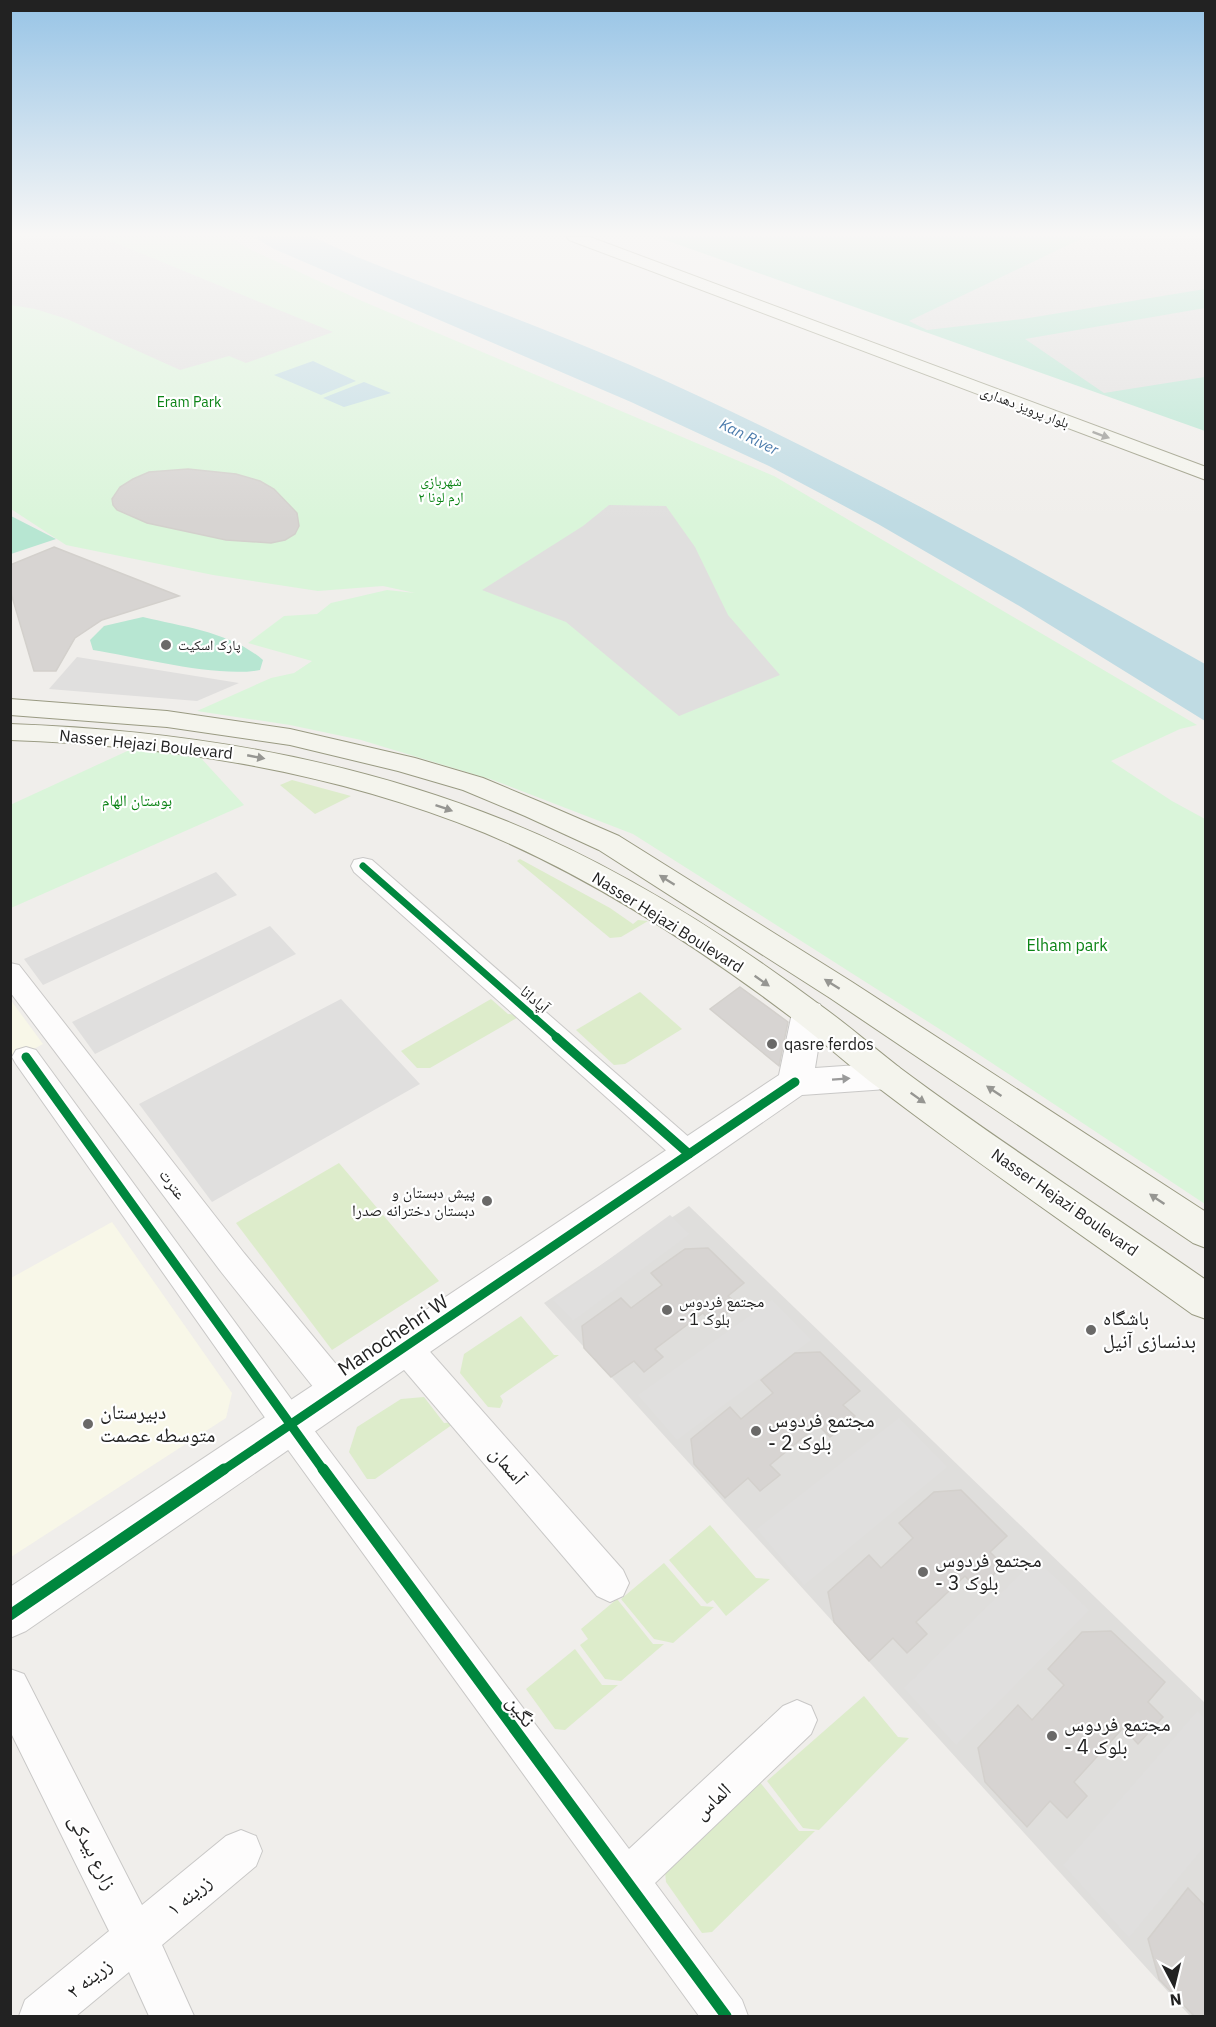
<svg xmlns="http://www.w3.org/2000/svg" width="1216" height="2027" viewBox="0 0 1216 2027" font-family="'IBM Plex Sans','Noto Naskh Arabic',sans-serif">
  <style>
    .residential { fill: #dfdedc }
    .education { fill: #f8f7e8 }
    .grass { fill: #ddeccb }
    .park { fill: #daf5da }
    .pitch { fill: #b7e6d2 }
    .parking { fill: #e0dfde }
    .water { fill: #bfdbe3 }
    .building { fill: #d7d4d2; stroke: #d3d0cc; stroke-width: 1.5 }
    .lines { fill: none; stroke-linecap: round; stroke-linejoin: round }
    .minor-casing { stroke: #c9c8c7; stroke-width: 2 }
    .tertiary-casing { stroke: #c9c8c7; stroke-width: 2 }
    .secondary-casing { stroke: #999a82; stroke-width: 2 }
    .minor { fill: #fdfcfc; fill-rule: evenodd }
    .tertiary { fill: #fdfcfc; fill-rule: evenodd }
    .secondary { fill: #f4f4ed; fill-rule: evenodd }
    .cycleway-far2-casing { stroke: #fff; stroke-width: 10 }
    .cycleway-far1-casing { stroke: #fff; stroke-width: 13 }
    .cycleway-casing { stroke: #fff; stroke-width: 15 }
    .cycleway-far2 { stroke: #00873e; stroke-width: 7 }
    .cycleway-far1 { stroke: #00873e; stroke-width: 9 }
    .cycleway { stroke: #00873e; stroke-width: 11 }
    .oneway { fill: #969692 }
    .oneway2 { fill: #9a9a9a }
    .poi-dot { fill: #6a6968; stroke: #fff; stroke-width: 2 }
    .labels { text-anchor: middle; stroke-width: 4.5; stroke-linejoin: round; paint-order: stroke }
    .far-park-label { font-size: 14px; fill: #0c8416; stroke: #fff }
    .far-street-label { font-size: 14px; fill: #222; stroke: #fff }
    .far-poi-label { font-size: 14px; fill: #222; stroke: #fff; text-anchor: start }
    .far-water-label { font-size: 15px; font-style: italic; fill: #4a7aab; stroke: #fff }
    .street-label { font-size: 16px; fill: #222; stroke: #fff }
    .park-label { font-size: 16px; fill: #0c8416; stroke: #fff }
    .poi-label { font-size: 16px; fill: #222; stroke: #fff; text-anchor: start }
    .near-poi-label { font-size: 20px; fill: #222; stroke: #fff; text-anchor: start }
    .near-street-label { font-size: 20px; fill: #222; stroke: #fff }
  </style>
  <rect width="100%" height="100%" fill="#f0eeeb"/>
  <path class="residential" d="M689,1206L1205,1703V2016H1190L544,1303Z"/>
  <g class="education">
    <path d="M10,999L43,1044L11,1061H10Z"/>
    <path d="M112,1222L232,1393L226,1418L11,1557V1278Z"/>
  </g>
  <g class="grass">
    <path d="M292,780L351,796L315,814L280,785Z"/>
    <path d="M520,859L610,908L633,924L638,920L648,921L621,937L610,938L517,861Z"/>
    <path d="M640,992L682,1029L625,1064L614,1065L576,1030Z"/>
    <path d="M491,999L508,1014L522,1015L430,1068H417L401,1051Z"/>
    <path d="M339,1163L439,1281L332,1350L236,1223Z"/>
    <path d="M521,1316L554,1355H559L500,1396L503,1401L500,1408L488,1407L460,1373L464,1354Z"/>
    <path d="M424,1397L444,1423L456,1422L375,1479H367L349,1452L357,1427L401,1399Z"/>
    <path d="M710,1525L756,1578L770,1579L726,1616L713,1600L707,1604L669,1560Z"/>
    <path d="M664,1563L701,1606L714,1607L673,1643L654,1639L621,1599Z"/>
    <path d="M617,1599L653,1644H664L621,1681L605,1679L580,1645L588,1639L581,1629Z"/>
    <path d="M575,1649L602,1685H618L565,1730L555,1729L526,1689Z"/>
    <path d="M864,1696L898,1737L909,1738L819,1830L803,1828L767,1781Z"/>
    <path d="M755,1776L799,1831H815L712,1932L702,1933L666,1882L664,1861Z"/>
  </g>
  <g class="park">
    <path d="M10,237H231L245,247L362,301L774,476L1197,725L1180,729L1111,761L1172,801L1205,819V1204L963,1044L633,834L493,780L361,740L290,725L197,711L271,678L294,673L312,661L248,643L284,616L317,614L331,603L387,590L415,593L383,586L318,591L213,575L66,545L11,509Z"/>
    <path d="M136,747L199,756L244,805L11,908L10,805Z"/>
  </g>
  <g class="pitch">
    <path d="M657,237H1205V431Z"/>
    <path d="M10,516H11L56,539L11,554Z"/>
    <path d="M143,617C184,627 230,632 263,660L260,670C216,678 139,657 93,650L90,640L104,626Z"/>
  </g>
  <g class="parking">
    <path d="M27,237H101L333,332L246,363L229,356L180,370L67,319L35,309L11,305V243Z"/>
    <path d="M1085,237H1205V289L1023,319L927,330L909,321Z"/>
    <path d="M1205,308V377L1104,393L1025,339Z"/>
    <path d="M609,505L666,506L695,547L728,615L780,675L679,716L566,622L482,590L583,526Z"/>
    <path d="M77,657L239,683L197,701L49,689Z"/>
    <path d="M216,872L237,895L43,985L24,959Z"/>
    <path d="M270,926L296,954L95,1054L72,1022Z"/>
    <path d="M341,999L420,1084L212,1202L139,1104Z"/>
    <path d="M670,1215L690,1234L573,1321L553,1300Z"/>
    <path d="M772,1300L811,1340L677,1440L638,1395Z"/>
    <path d="M899,1418L947,1467L804,1585L757,1529Z"/>
    <path d="M1036,1559L1089,1610L956,1745L904,1688Z"/>
    <path d="M1197,1711L1205,1719V1846L1129,1938L1063,1865Z"/>
  </g>
  <g class="water">
    <path d="M254,237H313L357,257C447,293 540,326 630,365C828,452 1017,558 1205,664V721L1021,607L878,524L769,466L631,402L274,249Z"/>
    <path d="M313,361L356,381L321,395L274,375Z"/>
    <path d="M364,382L391,393L344,407L323,398Z"/>
  </g>
  <g class="building">
    <path d="M188,469L236,474L260,481L274,489L297,513L299,526L295,534L285,540L271,543L226,540L147,523L117,510L113,505L112,499L120,487L133,479L149,472Z"/>
    <path d="M54,547L179,596L102,620L75,638L56,671H34L10,590V565Z"/>
    <path d="M740,987L788,1022L779,1066L710,1009Z"/>
    <path d="M708,1248L744,1283L728,1296L738,1305L713,1324L703,1313L655,1349L663,1357L644,1372L634,1361L611,1377L584,1348L582,1326L621,1298L631,1308L662,1285L651,1273L685,1249Z"/>
    <path d="M820,1352L860,1391L843,1405L855,1416L830,1437L818,1425L770,1465L780,1475L760,1491L748,1478L725,1498L694,1464L691,1439L730,1407L741,1419L773,1393L761,1380L795,1353Z"/>
    <path d="M961,1490L1007,1536L990,1552L1003,1565L978,1590L965,1576L916,1622L927,1634L907,1653L893,1638L869,1661L834,1622L828,1592L869,1555L881,1568L913,1538L899,1523L934,1492Z"/>
    <path d="M1111,1631L1165,1682L1148,1702L1163,1717L1138,1744L1123,1728L1074,1782L1087,1796L1067,1818L1050,1801L1027,1827L985,1782L978,1748L1018,1705L1032,1720L1064,1685L1048,1669L1082,1632Z"/>
    <path d="M1188,1888L1206,1907V2016H1194L1159,1979L1148,1939Z"/>
  </g>
  <g class="lines">
    <defs>
      <g id="minor">
        <path d="M363,858L372,860L699,1146L704,1154L699,1162L689,1166L679,1162L354,872L351,866L354,860Z"/>
        <path d="M10,963L19,965L244,1253L350,1381L355,1392L350,1403L338,1408L326,1403L222,1273L10,992Z"/>
        <path d="M26,1047L36,1050L302,1414L629,1849L783,1706L797,1700L811,1706L817,1720L811,1734L655,1883L742,2000L748,2016H699L278,1436L16,1064L12,1057L16,1050Z"/>
        <path d="M405,1332L417,1337L623,1570L629,1583L623,1596L610,1602L597,1596L393,1357L388,1347L393,1337Z"/>
        <path d="M10,1669L24,1674L142,1905L226,1836L241,1830L256,1836L262,1851L256,1866L162,1945L194,2016H149L129,1972L76,2016H19L25,2000L109,1931L10,1731Z"/>
      </g>
      <path id="tertiary" d="M808,1001L820,1004L824,1013L815,1068L887,1063L899,1067L904,1076L899,1085L887,1089L802,1095L26,1631L10,1638V1587L779,1075L792,1013L796,1004Z"/>
      <g id="secondary">
        <path d="M567,237H590L1206,467V480L569,240Z"/>
        <path d="M10,699L167,711L290,729L415,758L483,778L545,804L619,836L852,982L1206,1212V1248L1193,1243L830,998L599,850L525,816L463,790L398,771L290,745L167,727L10,715Z"/>
        <path d="M10,724C180,730 348,757 506,821C618,866 723,933 820,1005C848,1025 873,1047 900,1068C999,1142 1104,1209 1206,1280V1319L1192,1314C1088,1239 982,1167 880,1089C851,1068 825,1043 796,1021C700,948 596,880 485,833C333,771 173,746 10,740Z"/>
      </g>
    </defs>
    <use href="#minor" class="minor-casing"/>
    <use href="#tertiary" class="tertiary-casing"/>
    <use href="#secondary" class="secondary-casing"/>
    <use href="#minor" class="minor"/>
    <use href="#tertiary" class="tertiary"/>
    <use href="#secondary" class="secondary"/>
    <defs>
      <path id="cycleway-far2" d="M363,866L558,1038"/>
      <g id="cycleway-far1">
        <path d="M556,1037L689,1154"/>
        <path d="M26,1057L324,1471"/>
        <path d="M222,1471L795,1082"/>
      </g>
      <g id="cycleway">
        <path d="M323,1469L726,2016"/>
        <path d="M10,1615L224,1469"/>
      </g>
    </defs>
    <use href="#cycleway-far2" class="cycleway-far2-casing"/>
    <use href="#cycleway-far1" class="cycleway-far1-casing"/>
    <use href="#cycleway" class="cycleway-casing"/>
    <use href="#cycleway-far2" class="cycleway-far2"/>
    <use href="#cycleway-far1" class="cycleway-far1"/>
    <use href="#cycleway" class="cycleway"/>
  </g>
  <defs><path id="oneway-solid" d="M-6-.8H1V-3.2L6.5 0L1 3.2V.8H-6Z" transform="scale(1.5)"/></defs>
  <g class="oneway">
    <use href="#oneway-solid" transform="translate(1101 435) rotate(20)"/>
    <use href="#oneway-solid" transform="translate(256 757) rotate(11)"/>
    <use href="#oneway-solid" transform="translate(444 808) rotate(19)"/>
    <use href="#oneway-solid" transform="translate(667 880) rotate(-148)"/>
    <use href="#oneway-solid" transform="translate(762 981) rotate(35)"/>
    <use href="#oneway-solid" transform="translate(832 984) rotate(-148)"/>
    <use href="#oneway-solid" transform="translate(994 1091) rotate(-146)"/>
    <use href="#oneway-solid" transform="translate(918 1098) rotate(35)"/>
    <use href="#oneway-solid" transform="translate(1157 1199) rotate(-146)"/>
  </g>
  <use class="oneway2" href="#oneway-solid" transform="translate(841 1079) rotate(-4)"/>
  <linearGradient id="sky" x2="0" y2="1"><stop stop-color="#97c4e6"/><stop offset="0.45" stop-color="#f8f7f6"/><stop offset="1" stop-color="#f8f7f6" stop-opacity="0"/></linearGradient>
  <rect width="1216" height="521" fill="url(#sky)"/>
  <g class="poi-dot">
    <circle cx="166" cy="645" r="6"/>
    <circle cx="772" cy="1044" r="6"/>
    <circle cx="487" cy="1201" r="6"/>
    <circle cx="667" cy="1310" r="6"/>
    <circle cx="1091" cy="1330" r="6"/>
    <circle cx="88" cy="1424" r="6"/>
    <circle cx="756" cy="1431" r="6"/>
    <circle cx="923" cy="1572" r="6"/>
    <circle cx="1052" cy="1736" r="6"/>
  </g>
  <g class="labels">
    <g class="far-park-label">
      <text x="189" y="407">Eram Park</text>
      <text x="441" y="486">شهربازی<tspan x="441" dy="16">ارم لونا ۲</tspan></text>
    </g>
    <g class="far-street-label">
      <text transform="translate(1025 407) rotate(21)" y="5">بلوار پرویز دهداری</text>
    </g>
    <g class="far-poi-label">
      <text x="178" y="650">پارک اسکیت</text>
    </g>
    <g class="far-water-label">
      <text transform="translate(749 437) rotate(26)" y="5">Kan River</text>
    </g>
    <g class="street-label">
      <text transform="translate(146 744) rotate(6)" y="6">Nasser Hejazi Boulevard</text>
      <text transform="translate(668 922) rotate(32)" y="6">Nasser Hejazi Boulevard</text>
      <text transform="translate(535 999) rotate(41)" y="6">آپادانا</text>
      <text transform="translate(173 1184) rotate(53)" y="6">عترت</text>
      <text transform="translate(1065 1202) rotate(35)" y="6">Nasser Hejazi Boulevard</text>
    </g>
    <g class="park-label">
      <text x="137" y="806">بوستان الهام</text>
      <text x="1067" y="951">Elham park</text>
    </g>
    <g class="poi-label">
      <text x="784" y="1050">qasre ferdos</text>
      <text x="475" y="1198" text-anchor="end">پیش دبستان و<tspan x="475" dy="18">دبستان دخترانه صدرا</tspan></text>
      <text x="679" y="1307">مجتمع فردوس<tspan x="679" dy="18">- بلوک 1</tspan></text>
    </g>
    <g class="near-poi-label">
      <text x="1103" y="1325">باشگاه<tspan x="1103" dy="23">بدنسازی آنیل</tspan></text>
      <text x="100" y="1419">دبیرستان<tspan x="100" dy="23">متوسطه عصمت</tspan></text>
      <text x="768" y="1427">مجتمع فردوس<tspan x="768" dy="23">- بلوک 2</tspan></text>
      <text x="935" y="1567">مجتمع فردوس<tspan x="935" dy="23">- بلوک 3</tspan></text>
      <text x="1064" y="1731">مجتمع فردوس<tspan x="1064" dy="23">- بلوک 4</tspan></text>
    </g>
    <g class="near-street-label">
      <text transform="translate(393 1335) rotate(-34)" y="7">Manochehri W</text>
      <text transform="translate(508 1465) rotate(49)" y="7">آسمان</text>
      <text transform="translate(521 1711) rotate(54)" y="7">نگین</text>
      <text transform="translate(712 1801) rotate(-43)" y="7">الماس</text>
      <text transform="translate(93 1852) rotate(63)" y="7">زارع بیدکی</text>
      <text transform="translate(189 1895) rotate(-40)" y="7">زرینه ۱</text>
      <text transform="translate(89 1978) rotate(-39)" y="7">زرینه ۲</text>
    </g>
  </g>
  <rect width="1216" height="2027" fill="none" stroke="#222222" stroke-width="24"/>
  <g transform="translate(1174 1985) rotate(173)" stroke="#ffffff" stroke-width="4.5" paint-order="stroke">
  <path d="M0-4.5L10 22L0 15L-10 22Z" fill="#222222"/>
  <text y="-9" font-size="16" font-weight="bold" text-anchor="middle" fill="#222222">N</text>
  </g>
</svg>
